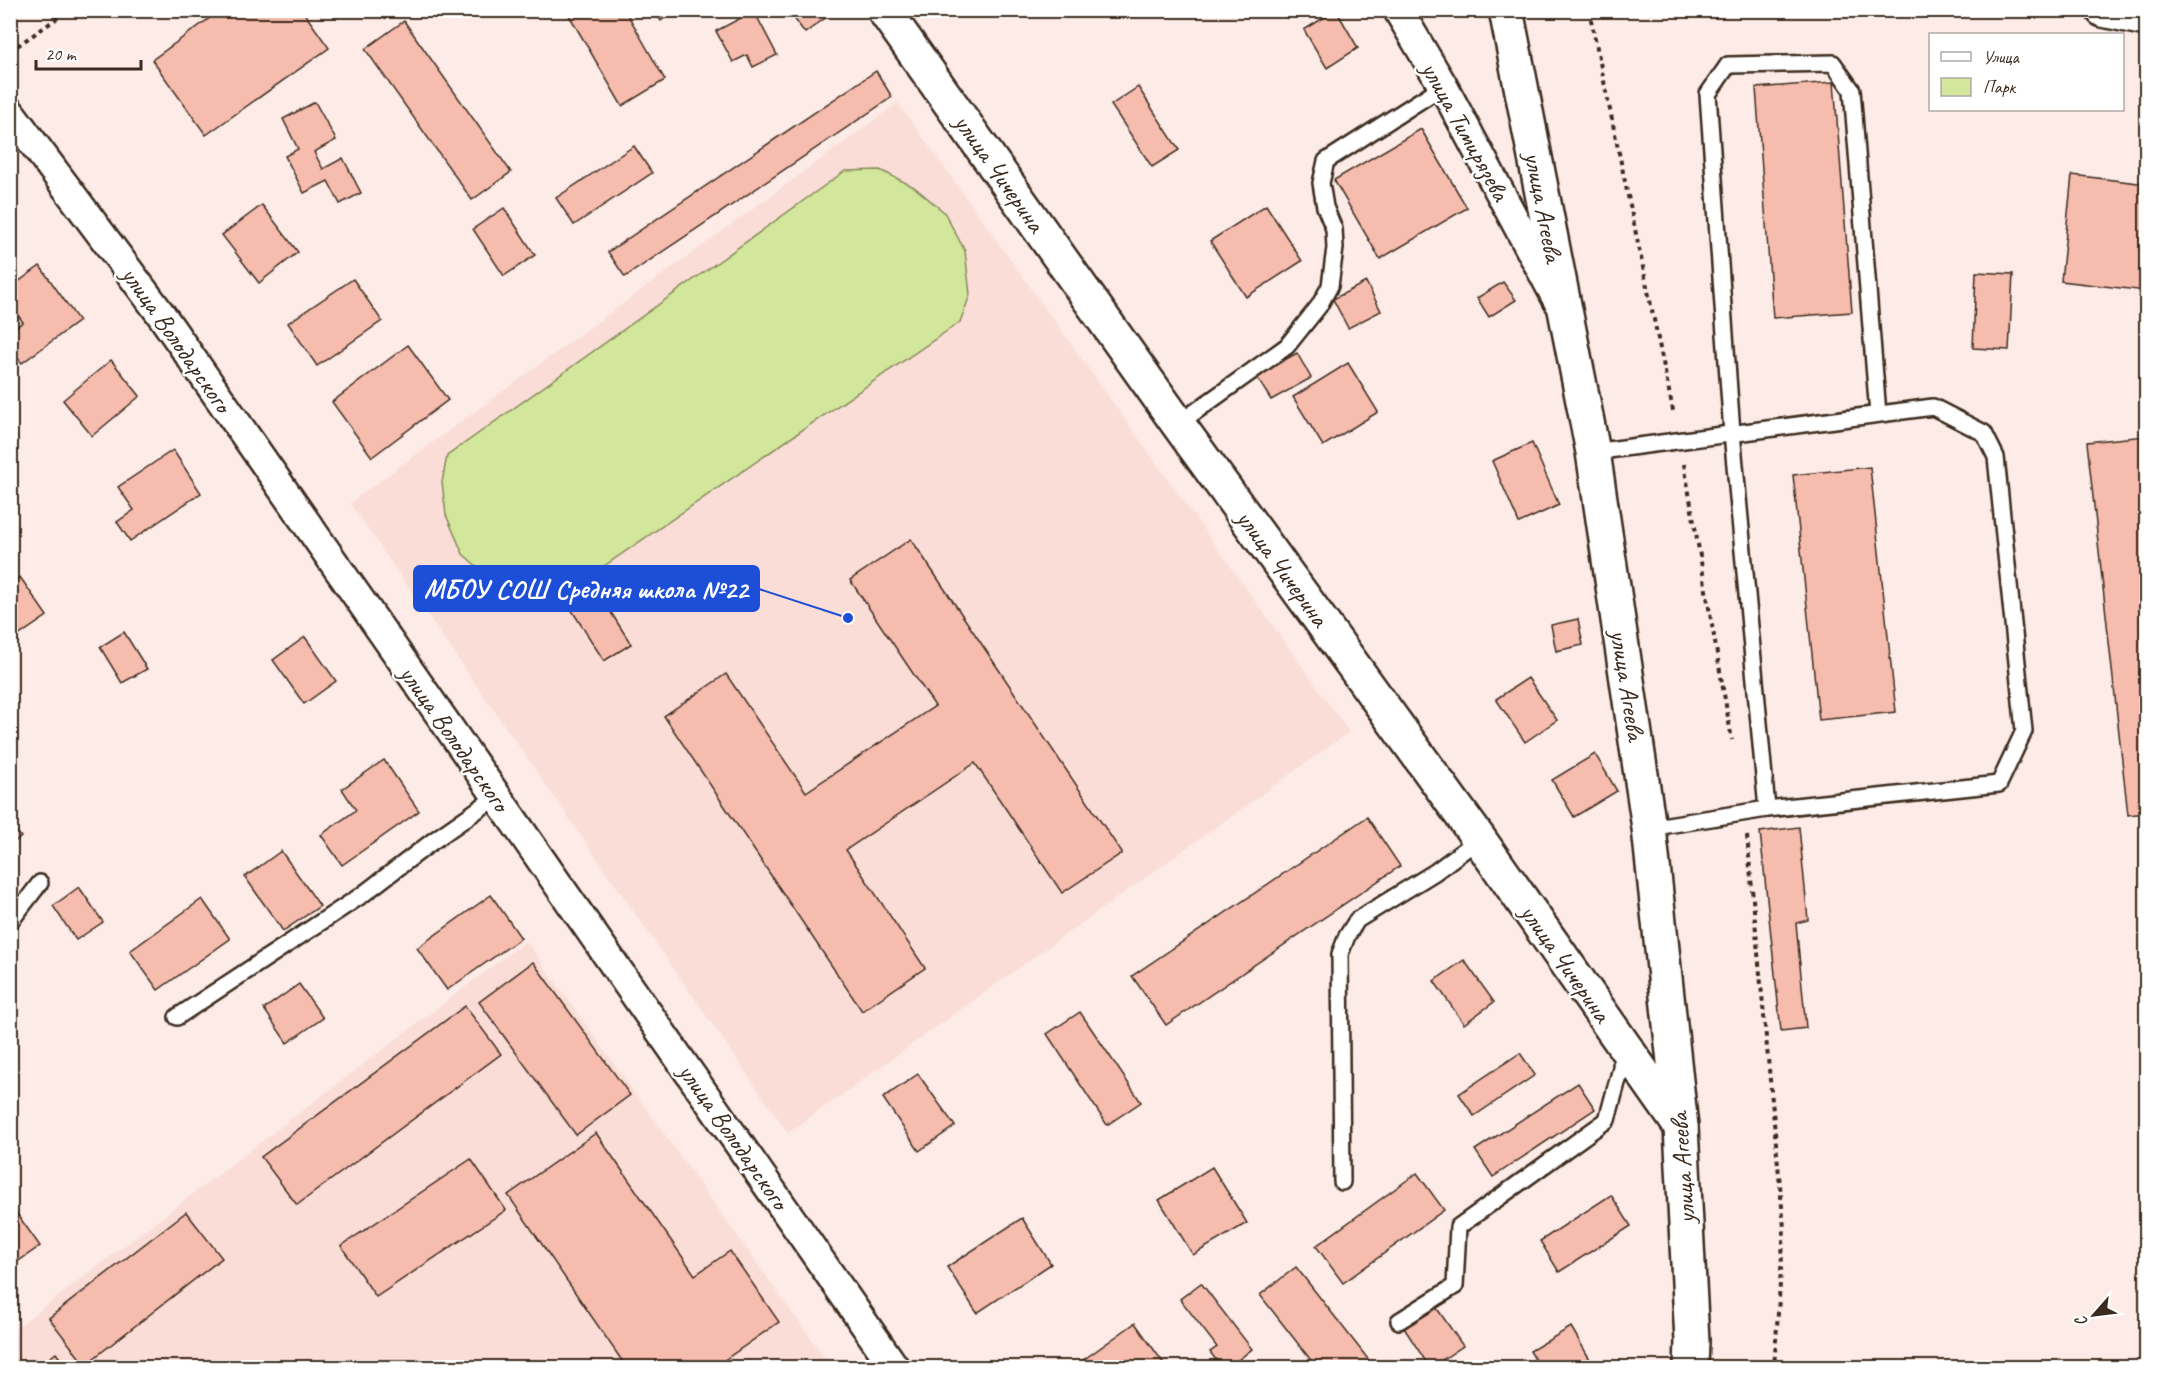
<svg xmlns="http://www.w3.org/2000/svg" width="2157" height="1378" viewBox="0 0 2157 1378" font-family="Caveat,sans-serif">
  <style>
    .built { fill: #faddd6 }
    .green { fill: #d2e79b; stroke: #86885c; stroke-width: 1.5 }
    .building { fill: #f6bcae; stroke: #3b2a1e; stroke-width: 1.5 }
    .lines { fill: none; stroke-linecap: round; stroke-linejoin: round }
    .service-casing { stroke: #3b2a1e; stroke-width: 20 }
    .minor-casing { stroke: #3b2a1e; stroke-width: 33 }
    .secondary-casing { stroke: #3b2a1e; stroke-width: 38 }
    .trunk-casing { stroke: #3b2a1e; stroke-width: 38 }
    .path { stroke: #3b2a1e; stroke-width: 4; stroke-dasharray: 4.5 4.5; stroke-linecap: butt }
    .service { stroke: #fff; stroke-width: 15 }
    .minor { stroke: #fff; stroke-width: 28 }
    .secondary { stroke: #fff; stroke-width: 33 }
    .trunk { stroke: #fff; stroke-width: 33 }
    .labels { text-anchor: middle; stroke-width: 5; stroke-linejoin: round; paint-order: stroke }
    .street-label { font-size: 26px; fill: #3b2a1e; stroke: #fff }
    .leader { fill: none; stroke: #1d4ed8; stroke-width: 2 }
    .callout-dot { fill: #1d4ed8; stroke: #fff; stroke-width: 2 }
    .callout { fill: #1d4ed8; stroke: #1d4ed8; stroke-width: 2 }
    .callout-label { font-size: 27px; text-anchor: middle; font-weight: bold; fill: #fff }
  </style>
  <rect width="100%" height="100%" fill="#fcebe7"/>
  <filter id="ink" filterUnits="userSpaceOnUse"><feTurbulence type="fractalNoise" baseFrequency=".0167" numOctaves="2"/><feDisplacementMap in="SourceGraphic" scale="12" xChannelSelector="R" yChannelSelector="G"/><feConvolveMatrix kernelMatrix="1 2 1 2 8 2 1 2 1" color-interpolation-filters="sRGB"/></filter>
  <g filter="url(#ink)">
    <g class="built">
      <path d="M898,103L1349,732L788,1133L350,503Z"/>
      <path d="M526,941L831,1367L11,1368V1332Z"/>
    </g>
    <path class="green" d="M880,170L914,187L944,212L965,251L970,295L960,322L569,590L539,599L516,594L491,579L463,554L446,515L442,482L447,456L845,171Z"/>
    <g class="building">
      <path d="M221,10H302L329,48L206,135L152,60Z"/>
      <path d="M566,10H625L665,80L622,106Z"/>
      <path d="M654,10H675L661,21Z"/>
      <path d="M788,10H836L805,33Z"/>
      <path d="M1336,10L1358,48L1327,68L1304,30Z"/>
      <path d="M754,11L777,55L753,67L747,55L733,62L716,31Z"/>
      <path d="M404,21L511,172L472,200L365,49Z"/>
      <path d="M876,71L892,97L625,277L608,252Z"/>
      <path d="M1834,82L1852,312L1773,318L1756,88Z"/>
      <path d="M1138,87L1179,150L1152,167L1111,105Z"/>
      <path d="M315,102L336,140L314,152L323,169L343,158L361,193L340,204L328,181L304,193L285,156L298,149L283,119Z"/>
      <path d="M1421,129L1467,208L1380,259L1334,180Z"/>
      <path d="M634,146L652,173L574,225L556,198Z"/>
      <path d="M2072,175L2146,184V291L2061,281Z"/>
      <path d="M262,205L298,252L259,283L222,235Z"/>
      <path d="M1266,205L1302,261L1246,297L1210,241Z"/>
      <path d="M504,208L535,255L504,276L473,229Z"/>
      <path d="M40,266L79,321L22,363L10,348V331L23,322L10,305V288Z"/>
      <path d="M1976,272L2013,274L2009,350L1973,348Z"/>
      <path d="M353,279L382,321L317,366L288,323Z"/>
      <path d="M1366,282L1381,311L1348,328L1333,299Z"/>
      <path d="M1503,282L1516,300L1489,317L1477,298Z"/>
      <path d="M408,345L448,400L372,457L332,402Z"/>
      <path d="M1297,353L1311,378L1271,400L1256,376Z"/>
      <path d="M111,360L140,396L92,436L63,400Z"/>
      <path d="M1348,363L1378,412L1323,446L1293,397Z"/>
      <path d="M2146,436V813L2128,815L2087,442Z"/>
      <path d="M1532,443L1559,505L1519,523L1492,461Z"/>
      <path d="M173,450L201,493L130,541L117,522L134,510L118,487Z"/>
      <path d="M1870,467L1896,712L1819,720L1793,475Z"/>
      <path d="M911,539L1122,853L1062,893L975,763L846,850L925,968L862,1011L664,716L726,674L806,792L935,706L850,580Z"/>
      <path d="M20,577L47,616L12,640L10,583Z"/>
      <path d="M598,592L631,644L604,661L571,609Z"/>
      <path d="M1578,619L1583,645L1556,651L1551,625Z"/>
      <path d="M124,632L147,669L122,683L100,647Z"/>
      <path d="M305,637L336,681L304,704L273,660Z"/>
      <path d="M1528,678L1557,720L1525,742L1496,699Z"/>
      <path d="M1595,754L1617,791L1574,817L1552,780Z"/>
      <path d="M384,760L419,811L342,865L321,835L356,810L342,789Z"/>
      <path d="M1367,817L1400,866L1166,1025L1132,976Z"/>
      <path d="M10,822L21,837L10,845Z"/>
      <path d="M1799,827L1808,920L1796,923L1806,1028L1781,1031L1760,832Z"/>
      <path d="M281,851L320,906L283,931L245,877Z"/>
      <path d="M79,887L103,922L76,940L53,906Z"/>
      <path d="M491,895L521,938L447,990L417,948Z"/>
      <path d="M202,899L230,939L158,990L130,951Z"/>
      <path d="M1464,960L1494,1002L1464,1024L1434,981Z"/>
      <path d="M533,962L630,1095L576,1135L479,1002Z"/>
      <path d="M299,984L323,1018L287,1043L264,1009Z"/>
      <path d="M465,1006L501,1054L297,1205L261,1157Z"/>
      <path d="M1080,1012L1141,1102L1107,1125L1047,1034Z"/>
      <path d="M1520,1053L1535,1075L1474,1116L1459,1094Z"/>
      <path d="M918,1074L955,1126L919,1151L883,1098Z"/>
      <path d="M1578,1083L1595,1109L1493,1177L1475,1150Z"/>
      <path d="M596,1133L695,1275L730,1251L779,1322L713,1368H627L508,1195Z"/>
      <path d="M471,1159L506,1210L376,1297L341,1246Z"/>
      <path d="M1212,1167L1247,1223L1193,1255L1159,1200Z"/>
      <path d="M1417,1173L1444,1210L1343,1283L1316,1246Z"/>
      <path d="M1611,1195L1631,1226L1559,1272L1540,1241Z"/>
      <path d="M10,1204L40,1246L10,1267Z"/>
      <path d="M186,1212L222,1258L85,1365L49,1318Z"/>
      <path d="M1022,1218L1051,1264L977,1313L947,1267Z"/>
      <path d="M1296,1267L1375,1368H1317L1260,1295Z"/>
      <path d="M1201,1283L1252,1349L1228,1368H1222L1210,1352L1217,1347L1180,1299Z"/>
      <path d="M1436,1307L1463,1346L1430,1368L1404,1328Z"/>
      <path d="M1135,1323L1167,1368H1072Z"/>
      <path d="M1571,1327L1595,1368H1540L1530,1351Z"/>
      <path d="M56,1353L67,1368H36Z"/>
    </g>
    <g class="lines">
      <defs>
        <g id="service">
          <path d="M1178,424L1287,346L1319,306L1330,286L1335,248L1334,229L1325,207L1321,183L1326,161L1443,86"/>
          <path d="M1593,452L1933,407L1984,433L1996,457L2024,731L1999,784L1767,809L1649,828"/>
          <path d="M1767,809L1732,433L1708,94L1728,65L1833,63L1852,90L1878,414"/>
          <path d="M10,922L40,883"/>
          <path d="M177,1017L362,895L433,841L496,797"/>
          <path d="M1342,1182L1340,954L1347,936L1357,920L1435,872L1479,839"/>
          <path d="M1399,1321L1455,1286L1458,1227L1607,1120L1621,1068L1622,1051"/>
        </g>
        <g id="minor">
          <path d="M1398,10L1443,86L1558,301"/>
          <path d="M10,112L160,313L895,1368"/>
        </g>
        <g id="secondary">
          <path d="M884,10L1178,424L1479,839L1681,1127"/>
          <path d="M2103,10L2146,19"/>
        </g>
        <path id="trunk" d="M1506,10L1593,452L1649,828L1681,1127L1692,1341L1691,1368"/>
      </defs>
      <use href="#service" class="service-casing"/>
      <use href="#minor" class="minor-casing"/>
      <use href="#secondary" class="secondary-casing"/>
      <use href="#trunk" class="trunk-casing"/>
      <g class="path">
        <path d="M1589,10L1674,415"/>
        <path d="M10,51L69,10"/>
        <path d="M1684,464L1732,740"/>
        <path d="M1747,836L1784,1228L1774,1368"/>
      </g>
      <use href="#service" class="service"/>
      <use href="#minor" class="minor"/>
      <use href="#secondary" class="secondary"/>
      <use href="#trunk" class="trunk"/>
    </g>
  </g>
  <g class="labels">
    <g class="street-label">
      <text transform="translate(1466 131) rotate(61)" y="9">улица Тимирязева</text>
      <text transform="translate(1000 173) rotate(55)" y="9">улица Чичерина</text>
      <text transform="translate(1544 207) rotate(79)" y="9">улица Агеева</text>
      <text transform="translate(177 339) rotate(55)" y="9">улица Володарского</text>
      <text transform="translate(1283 568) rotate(54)" y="9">улица Чичерина</text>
      <text transform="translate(1628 685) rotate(81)" y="9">улица Агеева</text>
      <text transform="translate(455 738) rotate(55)" y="9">улица Володарского</text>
      <text transform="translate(1566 963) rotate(55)" y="9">улица Чичерина</text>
      <text transform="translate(734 1136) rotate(55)" y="9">улица Володарского</text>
      <text transform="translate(1682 1168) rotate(-94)" y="9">улица Агеева</text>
    </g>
  </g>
  <path class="leader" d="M848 618L759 589"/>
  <circle class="callout-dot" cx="848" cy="618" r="6"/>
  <rect class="callout" x="414" y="566" width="345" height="45" rx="6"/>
  <g class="callout-label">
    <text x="586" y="598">МБОУ СОШ Средняя школа №22</text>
  </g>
  <rect width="2157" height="1378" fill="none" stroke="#fff" stroke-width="36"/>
  <rect x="18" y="18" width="2121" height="1342" fill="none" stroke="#3b2a1e" stroke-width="2" filter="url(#ink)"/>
  <rect x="1929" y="33" width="195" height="78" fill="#ffffff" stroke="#b1aaa5" stroke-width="1.5"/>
  <rect x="1941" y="52" width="30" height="9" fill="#ffffff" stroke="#b1aaa5" stroke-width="1.5"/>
  <text x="1983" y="63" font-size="18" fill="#3b2a1e">Улица</text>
  <rect x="1941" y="78" width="30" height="18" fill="#d2e79b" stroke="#b1aaa5" stroke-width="1.5"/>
  <text x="1983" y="93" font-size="18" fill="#3b2a1e">Парк</text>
  <g transform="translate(2094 1315) rotate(242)" stroke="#ffffff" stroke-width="4.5" paint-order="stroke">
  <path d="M0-4.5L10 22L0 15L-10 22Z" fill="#3b2a1e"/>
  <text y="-9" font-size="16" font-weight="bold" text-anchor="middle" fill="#3b2a1e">С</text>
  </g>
  <path d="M36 60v9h105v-9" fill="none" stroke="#3b2a1e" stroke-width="3"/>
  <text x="45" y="60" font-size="18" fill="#3b2a1e" stroke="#ffffff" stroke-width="4.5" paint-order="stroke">20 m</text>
</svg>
